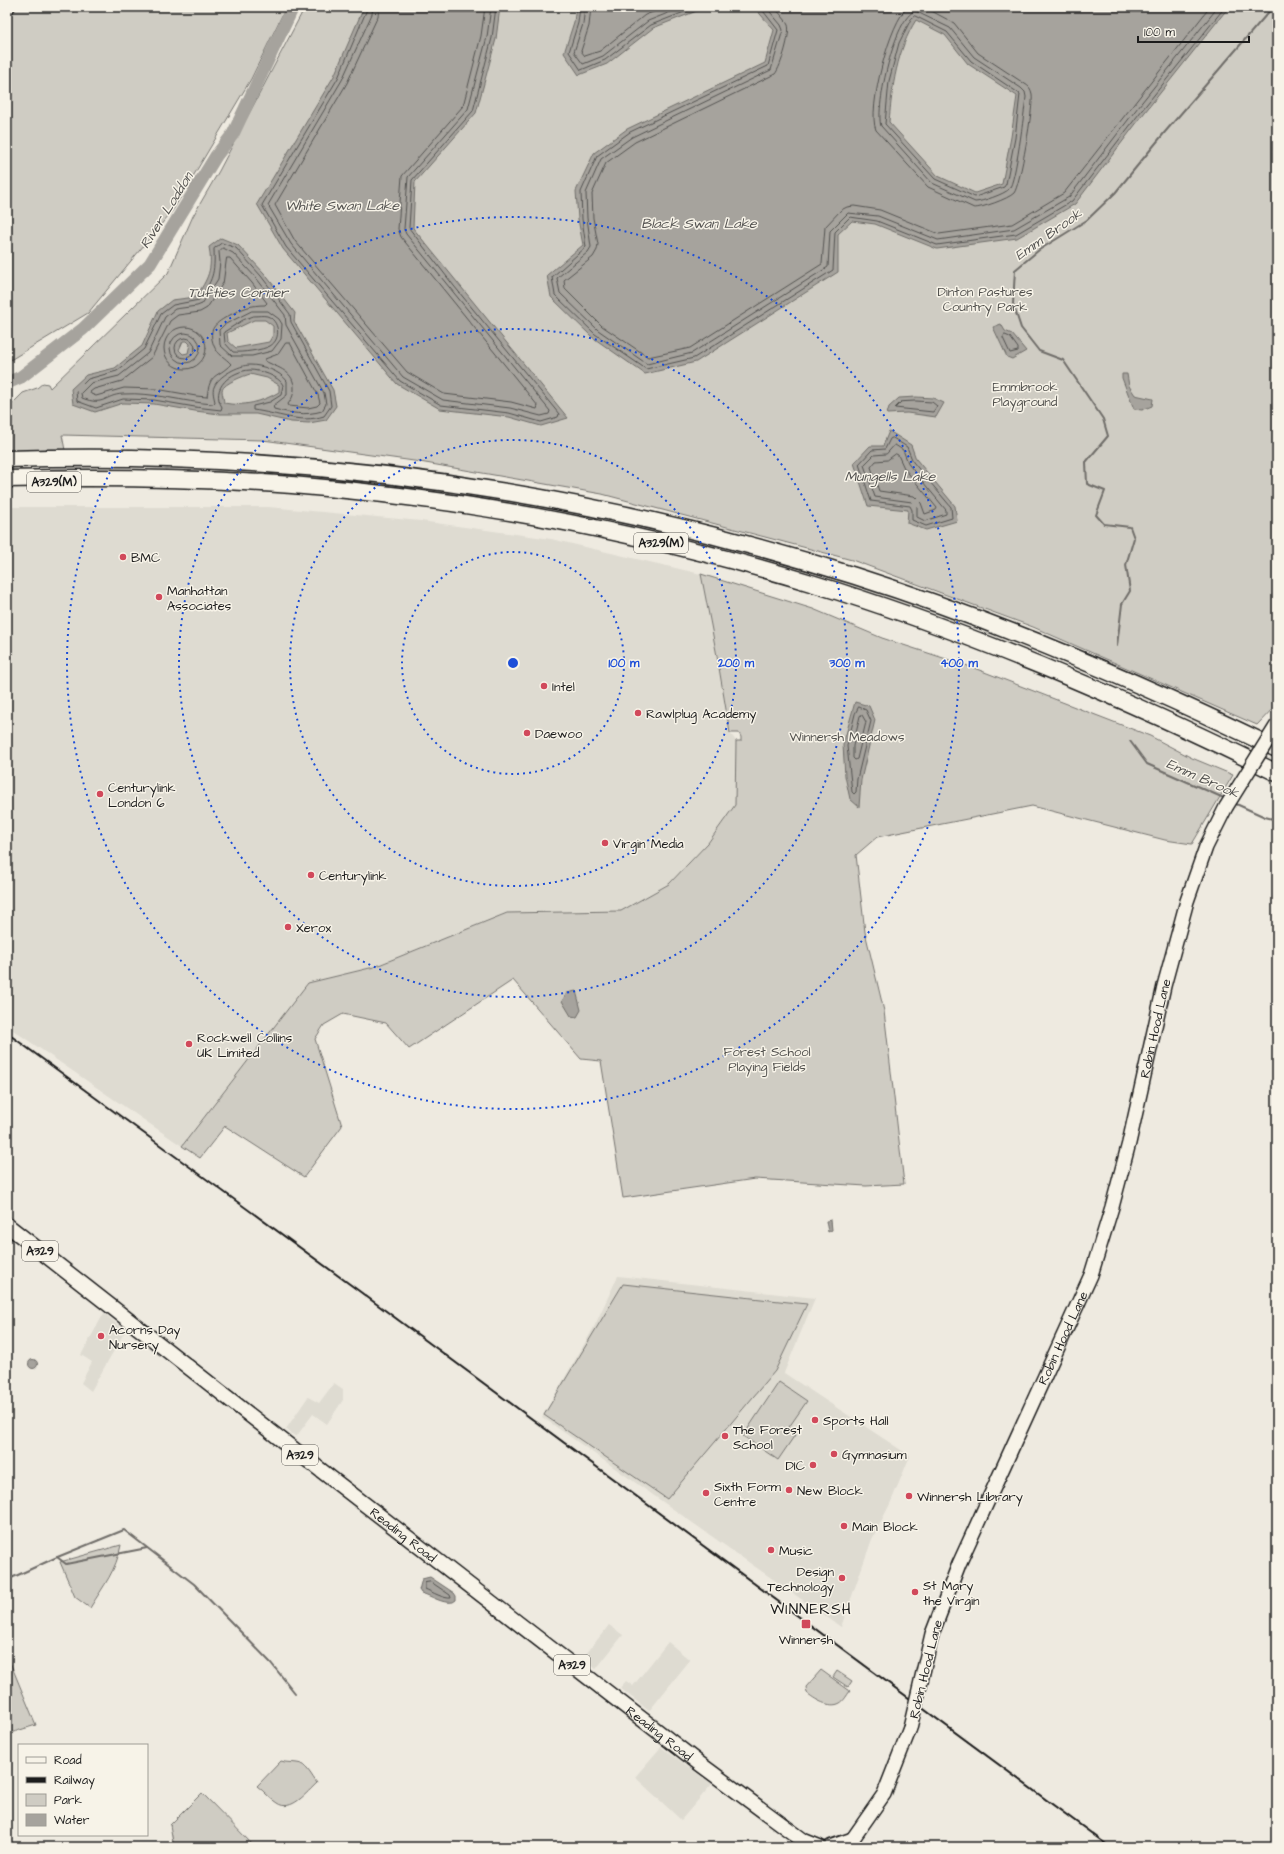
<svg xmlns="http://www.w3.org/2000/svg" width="1284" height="1854" viewBox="0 0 1284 1854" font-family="'Architects Daughter',sans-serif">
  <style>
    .built { fill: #dedbd1 }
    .green { fill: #cfccc3; stroke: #767470 }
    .water { fill: #a6a39d; stroke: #6f6d69; fill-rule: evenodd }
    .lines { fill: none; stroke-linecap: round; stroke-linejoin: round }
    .shore { stroke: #535250; stroke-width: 1 }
    .stream { stroke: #6f6d69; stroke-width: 2 }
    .river { stroke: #a6a39d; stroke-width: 13 }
    .tertiary-casing { stroke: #1c1c1c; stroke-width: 14 }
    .secondary-casing { stroke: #1c1c1c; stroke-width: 16 }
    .primary-casing { stroke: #1c1c1c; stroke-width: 17 }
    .motorway-casing { stroke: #1c1c1c; stroke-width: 19 }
    .tertiary { stroke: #f7f3e8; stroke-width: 11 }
    .secondary { stroke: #f7f3e8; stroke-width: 13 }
    .primary { stroke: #f7f3e8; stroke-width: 14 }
    .motorway { stroke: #f7f3e8; stroke-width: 16 }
    .rail { stroke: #1c1c1c; stroke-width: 2 }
    .secondary-bridge-casing { stroke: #1c1c1c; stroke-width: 16; stroke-linecap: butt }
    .secondary-bridge { stroke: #f7f3e8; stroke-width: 13 }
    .ring { fill: none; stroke: #1d4ed8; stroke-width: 2; stroke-dasharray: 2 4 }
    .poi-dot { fill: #d1495b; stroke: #f7f3e8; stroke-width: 1.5 }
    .labels { text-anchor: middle; stroke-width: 3; stroke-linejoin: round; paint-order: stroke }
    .shield { fill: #f7f3e8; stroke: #5e5c59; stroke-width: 1 }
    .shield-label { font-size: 12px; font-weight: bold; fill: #1c1c1c }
    .park-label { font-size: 13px; fill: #52514e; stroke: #f7f3e8 }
    .poi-label { font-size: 13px; fill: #1c1c1c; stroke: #f7f3e8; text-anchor: start }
    .street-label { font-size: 13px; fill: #1c1c1c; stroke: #f7f3e8 }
    .water-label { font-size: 14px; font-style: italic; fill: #535250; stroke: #f7f3e8 }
    .quarter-label { font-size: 15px; letter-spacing: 1px; fill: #1c1c1c; stroke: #f7f3e8 }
    .centre { fill: #1d4ed8; stroke: #f7f3e8; stroke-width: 2 }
    .ring-label { font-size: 12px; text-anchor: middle; font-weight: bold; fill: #1d4ed8; stroke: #f7f3e8; stroke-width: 3; stroke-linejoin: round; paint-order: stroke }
  </style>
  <rect width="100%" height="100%" fill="#eeeae0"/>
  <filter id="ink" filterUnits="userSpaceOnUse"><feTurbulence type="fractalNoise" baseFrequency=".025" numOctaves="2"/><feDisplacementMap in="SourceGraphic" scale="8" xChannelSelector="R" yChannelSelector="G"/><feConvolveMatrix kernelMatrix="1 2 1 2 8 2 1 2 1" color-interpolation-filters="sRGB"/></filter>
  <g filter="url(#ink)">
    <g class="built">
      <path d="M7,507H268L421,521L551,539L701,574L717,656L730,733L736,741L735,805L708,843L669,884L621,911L507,913L374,967L308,983L182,1146L7,1026Z"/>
      <path d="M618,1276L815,1298L784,1373L910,1456L890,1504L872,1539L841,1627L542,1417L593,1329Z"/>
      <path d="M104,1313L125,1331L91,1391L81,1383L92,1362L81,1355Z"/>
      <path d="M334,1383L343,1389V1400L327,1424L313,1414L296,1437L286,1429L308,1397L319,1403Z"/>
      <path d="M609,1625L623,1635L596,1669L583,1658Z"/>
      <path d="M668,1642L690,1660L649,1711L620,1688L626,1681L633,1686Z"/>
      <path d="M661,1747L712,1784L681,1820L635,1777Z"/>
    </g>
    <g class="green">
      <path d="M14,7H286L251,79L173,210L88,313L7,362V12Z"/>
      <path d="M305,7H1277V704L1257,725L1033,627L852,560L602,494L414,461L263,440L62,435L65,450L7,451V409L23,393L37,388L43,383L48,384L50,388L168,273L193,216L219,171Z"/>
      <path d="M701,574L813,609L882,638L974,668L1150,736L1192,758L1233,775L1192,844L1165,840L1032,806L877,837L856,855L865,932L884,1011L904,1184L866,1186L755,1179L623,1198L601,1061L581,1059L513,980L409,1049L386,1023L343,1014L324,1025L315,1039L342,1126L304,1177L225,1126L200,1158L182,1146L308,983L374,967L507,913L621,911L669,884L708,843L735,805L736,741H741V737L739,733H730L717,656Z"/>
      <path d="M623,1284L807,1304L775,1371L667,1499L544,1415Z"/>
      <path d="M779,1382L807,1401L787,1430L795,1435L778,1460L743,1436Z"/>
      <path d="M121,1545C116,1571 104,1585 90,1608L75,1597L60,1562Z"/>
      <path d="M7,1655L36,1725L7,1734Z"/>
      <path d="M821,1670L850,1691C847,1695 844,1701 840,1703C830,1709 814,1699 807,1693L806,1687Z"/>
      <path d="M837,1671L852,1681L848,1687L833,1677Z"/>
      <path d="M281,1761C287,1763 291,1762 297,1763C306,1763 312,1777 317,1783C307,1792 291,1813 277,1803C270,1799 264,1791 257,1786Z"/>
      <path d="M202,1793L255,1847H174L170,1825Z"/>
    </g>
    <g class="water">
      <path d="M364,7H500L496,39L476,113L415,182L413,228L568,418L541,426L509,417L440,409L397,384L283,249L257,204L334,76Z"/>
      <path d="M576,7H707L653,28L607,64L579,75L564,53L574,22Z"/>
      <path d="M754,7H1231L1224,13L1145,112L1075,204L1017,238L937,249L875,224L852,221L838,234V272L696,362L645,374L592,337L551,297L547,275L583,245L578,219L576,191L594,153L627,129L765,63L774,30ZM916,20L945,35L968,64L1017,96L1011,137L1002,184L975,193L938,176L889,122C892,87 897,50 916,20Z"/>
      <path d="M221,238L238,245L264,273L295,313L294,321L333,390L336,406L326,420L309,423L291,422L256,414H220L195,411L154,404L123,403L95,412L73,404L71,389L86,375L115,368L142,346L158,311L172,300L196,297C208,278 213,270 209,247ZM254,320H265L273,326V335L269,342L236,348L228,341L227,333ZM183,341H187L190,344L188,353L183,354L179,350ZM250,374L267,378L279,385V392C262,402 243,407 224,403C224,400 222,394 222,390C224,383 244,376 250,374Z"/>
      <path d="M1001,324L1005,331L1012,334L1026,351L1012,359L1007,357L993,327Z"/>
      <path d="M1122,374H1127L1129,386L1135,395L1153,399L1152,406L1142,410L1134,409L1122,378Z"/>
      <path d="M916,397L933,398L944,403L936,417L907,413L887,414L889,407L899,398Z"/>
      <path d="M889,431L911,445L916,459L955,506L957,521L926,530L907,523L908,510L868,506L854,463L870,446H883Z"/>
      <path d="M855,702L869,706L875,720L861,780L859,807L850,799L845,776L843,745Z"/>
      <path d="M576,991L581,1010L577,1017L571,1016L562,1001L567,993Z"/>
      <path d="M831,1220L832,1230L828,1232L826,1221Z"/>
      <circle cx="33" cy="1364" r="4.5"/>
      <path d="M430,1577L454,1593L456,1596V1600L453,1602C442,1604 432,1596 421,1593L419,1590L422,1579Z"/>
    </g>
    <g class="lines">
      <g class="shore">
        <path d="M368,7L338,78L262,205L286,247L400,381L441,405L509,413L541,422L558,417L559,414L454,286L409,228L412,180L473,111L492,38L496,7"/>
        <path d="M373,7L372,14L342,80L268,205L291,244L403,377L443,400L510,408L541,416L549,414L550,411L406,234L404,229L408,177L468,109L487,37L491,7"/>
        <path d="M379,7L378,16L347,83L275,205L295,241L407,372L444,394L511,402L537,409L538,406L401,237L398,229L402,176L463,106L481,36L485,7"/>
        <path d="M580,7L578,23L569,52L581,70L605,60L651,25L697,7"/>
        <path d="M585,7L583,24L574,52L583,64L603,56L648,21L683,7"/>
        <path d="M591,7L589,26L581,51L585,56L600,51L645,15L667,7"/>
        <path d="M760,7L778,30L768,66L630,132L597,156L581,192L582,219L586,247L552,277L555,295L595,334L646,369L694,358L833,270L835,232L850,217L877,221L937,245L1016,234L1072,201L1142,110L1225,7"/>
        <path d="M766,7L781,25L783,30L771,70L632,137L601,159L586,193L587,218L591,247L588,252L557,278L560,293L598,330L647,364L692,353L828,267L830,231L848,213L878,216L938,240L1014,229L1069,197L1138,107L1218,7"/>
        <path d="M774,7C778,12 785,18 788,25C791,33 781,67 775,74L635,142L606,163L592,194L593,218L598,244L597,250L593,257L564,280L565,289L602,326L648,357L690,348L822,264L825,227L841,210L847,207L854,206L880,210L939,234L1012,224L1064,193L1210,7"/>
        <path d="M908,7C890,20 867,110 876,130L928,187L974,208C982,208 1008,199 1014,193C1020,186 1034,105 1032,94C1031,89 1029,86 1025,84L978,53L954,23L924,7"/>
        <path d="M915,11L950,28L974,57L1021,88L1025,92L1026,97C1024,112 1016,181 1009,189C1005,194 981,202 975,202L932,183L881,126C875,107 895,16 915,11Z"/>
        <path d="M915,16L947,32L971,61L1020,94L1015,138L1006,184L1004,187L975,197L935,179L885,124L889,81L899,43L911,19Z"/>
        <path d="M222,243L236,248L261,276L290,314L291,322L329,391L331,406L324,416C300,424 277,413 253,410V406L270,402L281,395L283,385C279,376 259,370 250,370C231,371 210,388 222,407L221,410L195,407L154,400L123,399L96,408L77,401L76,391L88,379L117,371L144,349L161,314L173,305L199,300C213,279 215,274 214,249Z"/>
        <path d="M223,248L233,253L257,279L285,315L286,325L324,393L326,404L322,411C306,416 289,413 274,409L273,406L287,395V381C280,371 262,365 250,365C239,365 218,376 214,387C212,391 214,397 215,402L213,404C183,402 154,392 123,394C104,395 105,407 82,398L81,393L91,383L119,376L148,353L165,317L175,309L197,306L202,304L218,279L220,262L219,252Z"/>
        <path d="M227,258H230L252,283L267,303L265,305C251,305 243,308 230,315C216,323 207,328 214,346C217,354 226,358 231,364C217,379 210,371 207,397L196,396L156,389L124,388L96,396L91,394L90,392L94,389L122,381L152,357L170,321L178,315L200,312L207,308L223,283Z"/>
        <path d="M252,311H268L279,319L282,324L281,339L272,351L252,356H232L220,345L219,330L224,325Z"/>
        <path d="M254,316C258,316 263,315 267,316C279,320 282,339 270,346C263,350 241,353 233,352L225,343L224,332L243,320Z"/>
        <circle cx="185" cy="348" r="21"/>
        <circle cx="185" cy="348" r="15"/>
        <path d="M1005,335L1010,337L1018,348V351L1010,353L1003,338Z"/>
        <circle cx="185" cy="348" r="10"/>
        <path d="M286,343H290L318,395L320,403L317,406L308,408L289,406L288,404C292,399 293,396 294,390C295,371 278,368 265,361V359L278,354Z"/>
        <path d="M916,401L932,402L937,406L933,412L895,408L901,402Z"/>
        <path d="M893,438L907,447L913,462L951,507L952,518L926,526L912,520V510L910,506L871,501L859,464L872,450L885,449L890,439Z"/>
        <path d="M895,445L903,450L909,465L946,510V514L925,521L917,517V507L912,502L875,497L864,465L874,455L886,454Z"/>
        <path d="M896,454L898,455L904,468L937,508L936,510L925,514L921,503L914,496L879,491L871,467L876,461L887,460Z"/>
        <path d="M859,707L866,710L871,721L857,779L856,792L854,794L852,792L847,746L855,714Z"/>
        <path d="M862,715L866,722L857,759L855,760L853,758V746L860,716Z"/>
        <path d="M431,1582L450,1595L451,1598C444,1599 432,1592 425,1589V1583Z"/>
      </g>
      <g class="stream">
        <path d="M1117,646L1122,604L1130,591L1126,565L1134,538L1130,527L1104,524L1096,515L1105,491L1087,484L1086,462L1108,436L1103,419L1063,360L1039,351L1021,328L1013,304L1015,270L1039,250L1087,220L1115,193L1165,132L1273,7"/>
        <path d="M1130,741L1147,764L1226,799"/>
        <path d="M1234,803L1265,817L1277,820"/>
        <path d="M57,1557L66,1564L147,1548"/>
        <path d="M7,1580L55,1558L124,1530L194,1584L271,1663L295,1693"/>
      </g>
      <path class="river" d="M7,383L21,377L83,329L150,264L216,156L233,134L293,7"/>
      <defs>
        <path id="tertiary" d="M7,8L9,7"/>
        <g id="secondary">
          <path id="s1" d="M921,1681L932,1634L959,1564L1091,1275L1112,1207L1129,1143L1164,986L1187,901L1206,847L1226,807"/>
          <path d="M847,1847L884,1794L910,1728"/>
        </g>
        <g id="primary">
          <path id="s2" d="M7,1225L265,1427L700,1764L804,1841L819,1847"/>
          <path d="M831,1847L851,1840"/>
        </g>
        <g id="motorway">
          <path d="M7,459C295,450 581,489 855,576C1000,622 1141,683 1277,749"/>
          <path d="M7,479C102,477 197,478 292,485C467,499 643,532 811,583C972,632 1127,699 1277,773"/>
        </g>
      </defs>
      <use href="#tertiary" class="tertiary-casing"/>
      <use href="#secondary" class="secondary-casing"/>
      <use href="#primary" class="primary-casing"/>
      <use href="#motorway" class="motorway-casing"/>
      <use href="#tertiary" class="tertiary"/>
      <use href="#secondary" class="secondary"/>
      <use href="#primary" class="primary"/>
      <use href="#motorway" class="motorway"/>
      <path class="rail" d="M7,1033L355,1288L1110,1847"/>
      <defs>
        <g id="secondary-bridge">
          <path d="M1226,807L1277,725"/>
          <path d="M910,1728L921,1681"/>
        </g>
      </defs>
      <use href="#secondary-bridge" class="secondary-bridge-casing"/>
      <use href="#secondary-bridge" class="secondary-bridge"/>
    </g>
  </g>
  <g class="ring">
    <circle cx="513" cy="663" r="111"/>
    <circle cx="513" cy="663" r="223"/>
    <circle cx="513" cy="663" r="334"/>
    <circle cx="513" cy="663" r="446"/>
  </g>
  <g class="poi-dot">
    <circle cx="123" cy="557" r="4"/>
    <circle cx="159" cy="597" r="4"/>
    <circle cx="544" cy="686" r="4"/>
    <circle cx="638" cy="713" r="4"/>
    <circle cx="527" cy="733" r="4"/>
    <circle cx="100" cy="794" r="4"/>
    <circle cx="605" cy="843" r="4"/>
    <circle cx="311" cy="875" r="4"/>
    <circle cx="288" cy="927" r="4"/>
    <circle cx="189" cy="1044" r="4"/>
    <circle cx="101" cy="1336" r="4"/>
    <circle cx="815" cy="1420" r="4"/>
    <circle cx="725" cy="1436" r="4"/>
    <circle cx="834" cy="1454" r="4"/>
    <circle cx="813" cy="1465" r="4"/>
    <circle cx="789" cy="1490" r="4"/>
    <circle cx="706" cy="1493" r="4"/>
    <circle cx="909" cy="1496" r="4"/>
    <circle cx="844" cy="1526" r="4"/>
    <circle cx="771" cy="1550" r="4"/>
    <circle cx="842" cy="1578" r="4"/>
    <circle cx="915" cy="1592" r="4"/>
    <rect x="801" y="1619" width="10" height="10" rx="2"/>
  </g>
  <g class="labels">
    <g class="shield">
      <rect x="27" y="472" width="54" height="20" rx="3"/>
      <rect x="634" y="533" width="54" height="20" rx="3"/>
      <rect x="22" y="1241" width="36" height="20" rx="3"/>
      <rect x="282" y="1445" width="36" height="20" rx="3"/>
      <rect x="554" y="1655" width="36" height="20" rx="3"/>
    </g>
    <g class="shield-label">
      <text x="54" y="486">A329(M)</text>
      <text x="661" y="547">A329(M)</text>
      <text x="40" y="1255">A329</text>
      <text x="300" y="1459">A329</text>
      <text x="572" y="1669">A329</text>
    </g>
    <g class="park-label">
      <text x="985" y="296">Dinton Pastures<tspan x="985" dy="15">Country Park</tspan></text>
      <text x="1025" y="391">Emmbrook<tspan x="1025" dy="15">Playground</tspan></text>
      <text x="847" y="741">Winnersh Meadows</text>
      <text x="767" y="1056">Forest School<tspan x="767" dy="15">Playing Fields</tspan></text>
    </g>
    <g class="poi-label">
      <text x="131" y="562">BMC</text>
      <text x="167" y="595">Manhattan<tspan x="167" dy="15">Associates</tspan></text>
      <text x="552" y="691">Intel</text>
      <text x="646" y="718">Rawlplug Academy</text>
      <text x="535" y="738">Daewoo</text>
      <text x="108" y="792">Centurylink<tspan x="108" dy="15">London 6</tspan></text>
      <text x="613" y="848">Virgin Media</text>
      <text x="319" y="880">Centurylink</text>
      <text x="296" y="932">Xerox</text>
      <text x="197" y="1042">Rockwell Collins<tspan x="197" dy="15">UK Limited</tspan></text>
      <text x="109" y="1334">Acorns Day<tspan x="109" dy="15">Nursery</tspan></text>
      <text x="823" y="1425">Sports Hall</text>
      <text x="733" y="1434">The Forest<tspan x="733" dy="15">School</tspan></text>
      <text x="842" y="1459">Gymnasium</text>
      <text x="805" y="1470" text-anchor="end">DIC</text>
      <text x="714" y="1491">Sixth Form<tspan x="714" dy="15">Centre</tspan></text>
      <text x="797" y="1495">New Block</text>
      <text x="917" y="1501">Winnersh Library</text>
      <text x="852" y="1531">Main Block</text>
      <text x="779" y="1555">Music</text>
      <text x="834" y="1576" text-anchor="end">Design<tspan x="834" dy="15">Technology</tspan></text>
      <text x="923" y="1590">St Mary<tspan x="923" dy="15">the Virgin</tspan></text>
      <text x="806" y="1644" text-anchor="middle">Winnersh</text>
    </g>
    <g class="street-label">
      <text dy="5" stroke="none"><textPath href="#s1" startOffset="696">Robin Hood Lane</textPath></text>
      <text dy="5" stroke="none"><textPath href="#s1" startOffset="372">Robin Hood Lane</textPath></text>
      <text dy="5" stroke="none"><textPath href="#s2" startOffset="503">Reading Road</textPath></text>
      <text transform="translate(925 1669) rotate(-76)" y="5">Robin Hood Lane</text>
      <text dy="5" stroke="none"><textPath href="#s2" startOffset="827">Reading Road</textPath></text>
    </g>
    <g class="water-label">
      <text x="342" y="210">White Swan Lake</text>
      <text transform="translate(166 210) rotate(-58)" y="5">River Loddon</text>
      <text x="699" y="228">Black Swan Lake</text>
      <text transform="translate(1048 234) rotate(-35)" y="5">Emm Brook</text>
      <text x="238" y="297">Tufties Corner</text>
      <text x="890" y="481">Mungells Lake</text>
      <text transform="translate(1203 778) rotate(24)" y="5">Emm Brook</text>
    </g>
    <g class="quarter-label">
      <text x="811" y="1614">WINNERSH</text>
    </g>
  </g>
  <circle cx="513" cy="663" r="6" class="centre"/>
  <g class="ring-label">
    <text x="624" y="667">100 m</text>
    <text x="736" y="667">200 m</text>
    <text x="847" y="667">300 m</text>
    <text x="959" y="667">400 m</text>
  </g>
  <rect width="1284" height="1854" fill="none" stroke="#f7f3e8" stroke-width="24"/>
  <rect x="12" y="12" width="1260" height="1830" fill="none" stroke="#1c1c1c" stroke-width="1.5" filter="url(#ink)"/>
  <rect x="18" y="1744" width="130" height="92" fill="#f7f3e8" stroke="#9f9d96"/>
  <rect x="26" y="1757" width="20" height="6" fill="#f7f3e8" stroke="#9f9d96"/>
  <text x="54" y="1764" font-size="12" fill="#1c1c1c">Road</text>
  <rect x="26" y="1777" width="20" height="6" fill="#1c1c1c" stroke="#9f9d96"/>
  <text x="54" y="1784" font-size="12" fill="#1c1c1c">Railway</text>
  <rect x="26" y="1794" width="20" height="12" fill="#cfccc3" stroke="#9f9d96"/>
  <text x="54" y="1804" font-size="12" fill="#1c1c1c">Park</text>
  <rect x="26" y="1814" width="20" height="12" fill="#a6a39d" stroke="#9f9d96"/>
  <text x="54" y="1824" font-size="12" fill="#1c1c1c">Water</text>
  <path d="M1138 36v6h111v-6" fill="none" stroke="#1c1c1c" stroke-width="2"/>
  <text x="1144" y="36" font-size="12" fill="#1c1c1c" stroke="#f7f3e8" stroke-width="3" paint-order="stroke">100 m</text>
</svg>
